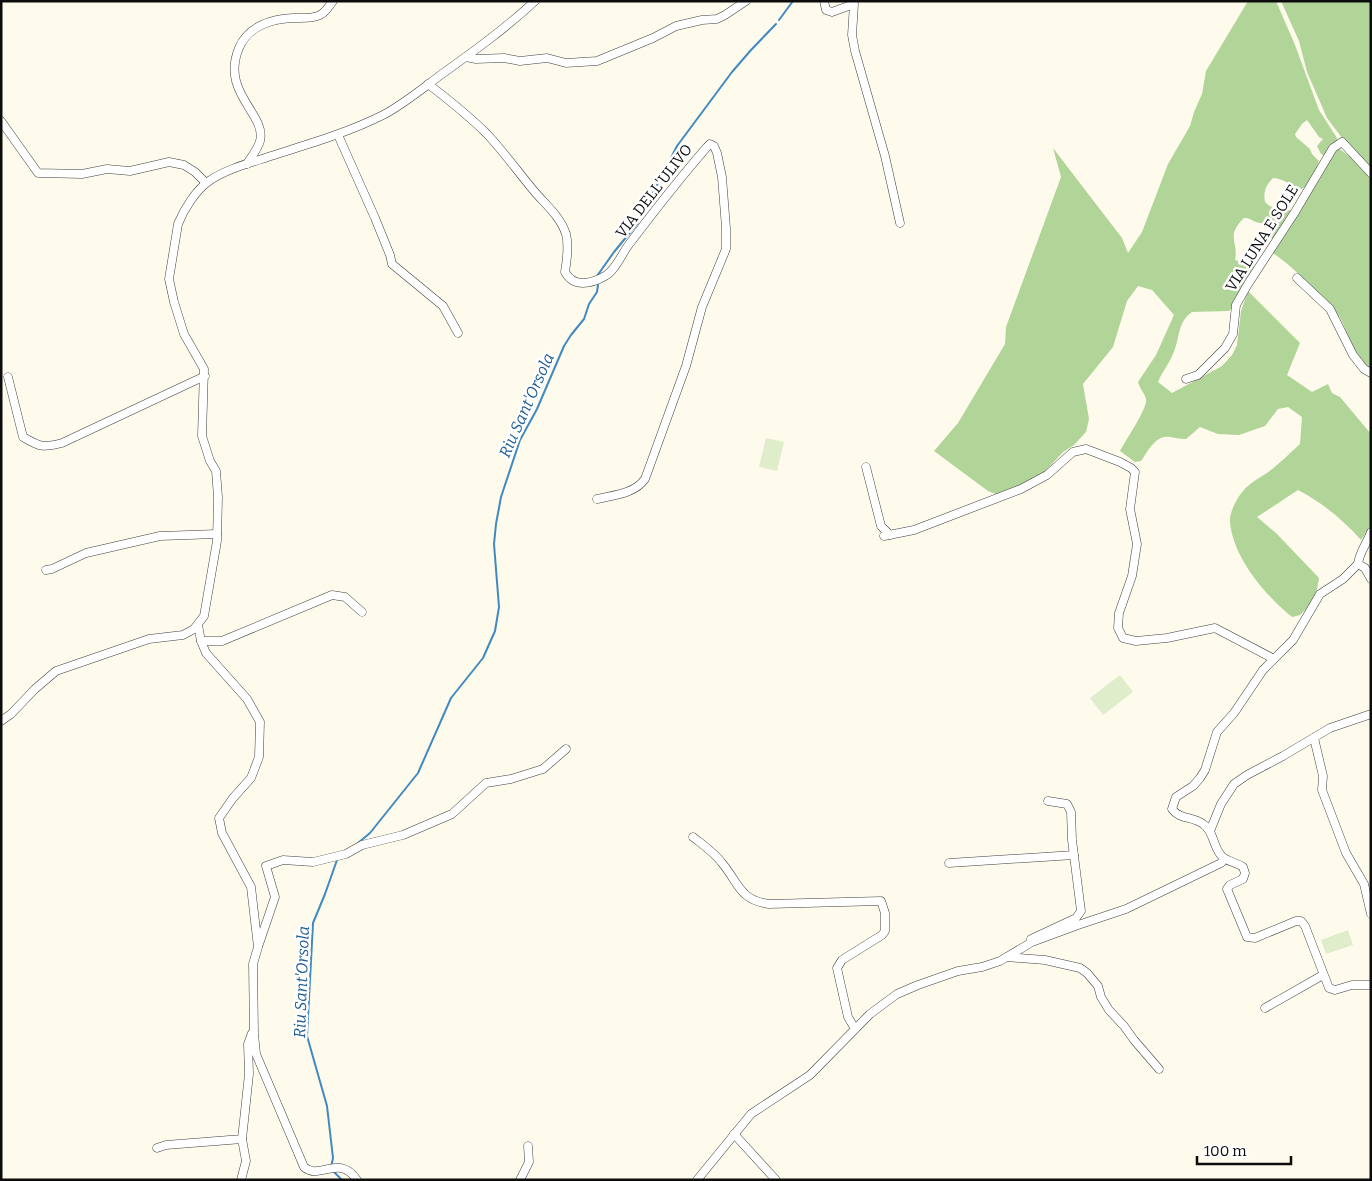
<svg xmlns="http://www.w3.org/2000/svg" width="1372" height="1181" viewBox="0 0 1372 1181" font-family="Bitter,serif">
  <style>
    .forest { fill: #b1d499 }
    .pitch { fill: #dfedca }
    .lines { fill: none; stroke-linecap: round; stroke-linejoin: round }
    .stream { stroke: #4189c2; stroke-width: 2 }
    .minor-casing { stroke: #3f3f3f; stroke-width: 9 }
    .minor { stroke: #fff; stroke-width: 8 }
    .labels { text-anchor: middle; stroke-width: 5; stroke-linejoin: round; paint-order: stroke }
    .street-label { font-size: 15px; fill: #0c0c0c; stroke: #fff }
    .water-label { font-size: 16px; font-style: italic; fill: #1f5c94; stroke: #fff }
  </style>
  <rect width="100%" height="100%" fill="#fefbec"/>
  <g class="forest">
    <path d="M1248,1H1276L1295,45L1319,110L1337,138V142L1325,156L1321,154L1317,146L1323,139L1319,137L1307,120L1302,124L1295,134L1296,137L1310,149L1312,154L1319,161C1315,174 1311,185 1298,191C1290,184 1284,179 1273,178C1266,185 1263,192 1265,202C1275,212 1281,207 1292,211L1275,241L1271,237L1273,225C1267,223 1261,224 1256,222C1251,220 1250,218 1244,218C1225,236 1239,243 1235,260L1252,265L1255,268L1254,272L1234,301L1233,307L1229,311L1192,312C1177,322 1180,339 1173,354C1169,364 1162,372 1158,382L1172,393L1222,366L1232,355L1237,345L1241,311L1248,291L1300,343L1287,375L1312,392L1328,384L1332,393L1340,397L1371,434V525L1361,540C1343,520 1323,503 1298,490L1257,517L1276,533L1319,578L1315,600L1300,615L1292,617C1266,596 1233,558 1230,522C1229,513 1237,498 1243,491C1250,482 1262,477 1271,470C1281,462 1290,453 1300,444L1302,417L1288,407L1278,409L1265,426L1239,435L1218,434L1200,427L1186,439C1180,439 1176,438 1170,437C1156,434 1148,451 1141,461L1135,462L1120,451C1125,441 1148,408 1146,399C1145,394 1140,389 1138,382L1156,355L1174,315L1152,290L1138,286L1127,301L1113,347L1083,384L1089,419L1086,432L1074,445L1063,452L1037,480L1003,497L988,491L934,451L958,423L1005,344L1006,327L1061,177L1053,148L1122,238L1128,253L1142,232L1168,164L1190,126L1194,112L1202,94L1206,71Z"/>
    <path d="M1281,1H1371V169L1348,146L1327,118L1307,72L1299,41Z"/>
    <path d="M1338,148L1352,158L1371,177V369C1352,357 1350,334 1339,316C1331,304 1320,295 1310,285C1297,273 1286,261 1271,252L1335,150Z"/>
  </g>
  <g class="pitch">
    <path d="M766,438L784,442L777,471L759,467Z"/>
    <path d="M1120,675L1133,692L1103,715L1090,698Z"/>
    <path d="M1348,930L1353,945L1326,954L1321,940Z"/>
  </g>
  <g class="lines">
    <g class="stream">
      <path d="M779,20L793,1"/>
      <path d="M597,276L614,252L637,224L677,146L732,72L751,50L776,24"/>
      <path d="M358,843L370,833L418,773L451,698L483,658L495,631L499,607L494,544L496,524L501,497L520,440L537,409L564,346L571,335L584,319L589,304L597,292L598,285"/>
      <path d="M331,1167L333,1158L327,1106L307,1036L313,923L325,894L337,860"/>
      <path d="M332,1170L342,1180"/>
    </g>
    <defs>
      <g id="minor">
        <path d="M824,1L826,10L832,12L854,4L852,35L855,51L885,156L900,223"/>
        <path d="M466,57L476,59L504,58L520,61L547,58L566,63L597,61L653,38L676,26L702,20L717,19L725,15L746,1"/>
        <path d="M428,84C449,100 469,116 487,134C504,152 518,172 534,191C545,204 560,216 566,234C569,246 567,260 565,272C574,288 591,284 605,276C616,270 622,253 630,243C655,210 680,178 707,147L710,144L714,146L717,153L722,177L726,228V249L702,307L686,366L645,479C634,494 614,495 597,499"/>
        <path d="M1,121L38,173L82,174L107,169L130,171L169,162L184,165L195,172L206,183"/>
        <path d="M338,135L375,218L390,255L392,264L443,306L458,333"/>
        <path d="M247,164C251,157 258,149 260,141C267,114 220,93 239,48C248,26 272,19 293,18C302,18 312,19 320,15C326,12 329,6 333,1"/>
        <path d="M1297,278L1330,309L1353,355L1364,369L1371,373"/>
        <path d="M8,377L23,437C40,447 43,448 62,443L205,376"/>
        <path d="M1186,379L1198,375L1225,348L1233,334L1236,305L1248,284L1295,212L1333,148L1342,142L1371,173"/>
        <path d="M866,467L881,526L890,535"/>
        <path d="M884,536L914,530L1021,489L1047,475L1073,452L1086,449L1120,462L1131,468L1135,472L1130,509L1137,544L1132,576L1119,613L1118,628L1123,638L1136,641L1167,638L1215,628L1274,659"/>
        <path d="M1358,564C1359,553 1367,543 1371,532"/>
        <path d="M46,570L52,569L86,553L160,536L217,534"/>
        <path d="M1371,579L1365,568L1358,564L1343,579L1320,594L1293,640L1263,670L1234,713L1217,732L1205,770L1200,778L1193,786L1176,797L1172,809C1180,820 1193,816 1203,824C1213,830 1213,845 1220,854C1224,861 1236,862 1243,867L1245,873L1243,879L1230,885L1227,889L1247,937L1255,938L1296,921H1301L1305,926L1329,988L1335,990L1352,985H1371"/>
        <path d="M198,625L201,641L206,653L247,699L260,722L259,757L251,778L233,798L219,818L222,833L251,887L258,947L253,964L254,1034L256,1054L304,1167C320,1181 339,1153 357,1180"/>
        <path d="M201,641H222L332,595L345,597L362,612"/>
        <path d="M1,721L11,714L35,689L56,671L149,639L183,635L194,629L204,616L217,541L218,497L216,471L210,461L202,436L204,369L184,334L174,302L169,279L178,224C184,209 196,190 209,181C225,170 246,164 265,158C305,145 345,134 383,115C404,104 423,88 442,74C474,51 506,28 535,1"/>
        <path d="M1314,738L1323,776L1322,790L1346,853L1364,884L1371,914"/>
        <path d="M1210,831L1221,804L1234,784L1247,775L1283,756L1330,728L1371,714"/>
        <path d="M693,837C703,845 715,853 722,863C739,883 739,900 769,904L881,901L885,913V931L882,935L842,960L837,968L848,1017L855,1029"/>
        <path d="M949,863L1074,855"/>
        <path d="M1031,939L1076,918L1081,911L1072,840L1071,812L1067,804L1048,801"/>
        <path d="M259,944L275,897L266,866L283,860L313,862L346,854L362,845L403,835L452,814L486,783L511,779L543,769L566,749"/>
        <path d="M1007,957L1045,960L1080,968L1087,973L1098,986L1101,997L1109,1010L1124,1026L1134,1040L1159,1069"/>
        <path d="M1265,1008L1323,975"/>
        <path d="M734,1134L776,1180"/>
        <path d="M157,1148L166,1145L242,1139L249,1074L248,1044L252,1033"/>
        <path d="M241,1180L246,1161L242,1139"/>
        <path d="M520,1180L529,1162L528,1146"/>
        <path d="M697,1180L751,1114L810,1075L870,1014L897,994L918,985L958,971L982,967L1000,961L1032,942L1078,925L1126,909L1221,863L1224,859"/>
      </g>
    </defs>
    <use href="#minor" class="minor-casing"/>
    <use href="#minor" class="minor"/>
  </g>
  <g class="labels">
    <g class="street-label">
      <text transform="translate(654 191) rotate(-52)" y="5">VIA DELL'ULIVO</text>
      <text transform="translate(1262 238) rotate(-58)" y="5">VIA LUNA E SOLE</text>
    </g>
    <g class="water-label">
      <text transform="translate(526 405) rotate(-66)" y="6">Riu Sant'Orsola</text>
      <text transform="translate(301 982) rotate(-88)" y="6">Riu Sant'Orsola</text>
    </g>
  </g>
  <rect width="1372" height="1181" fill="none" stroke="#0c0c0c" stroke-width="5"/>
  <path d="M1197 1156v8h94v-8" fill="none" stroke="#0c0c0c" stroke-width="2.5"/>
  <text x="1204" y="1156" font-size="15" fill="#0c0c0c" stroke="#ffffff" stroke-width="4" paint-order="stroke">100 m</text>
</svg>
